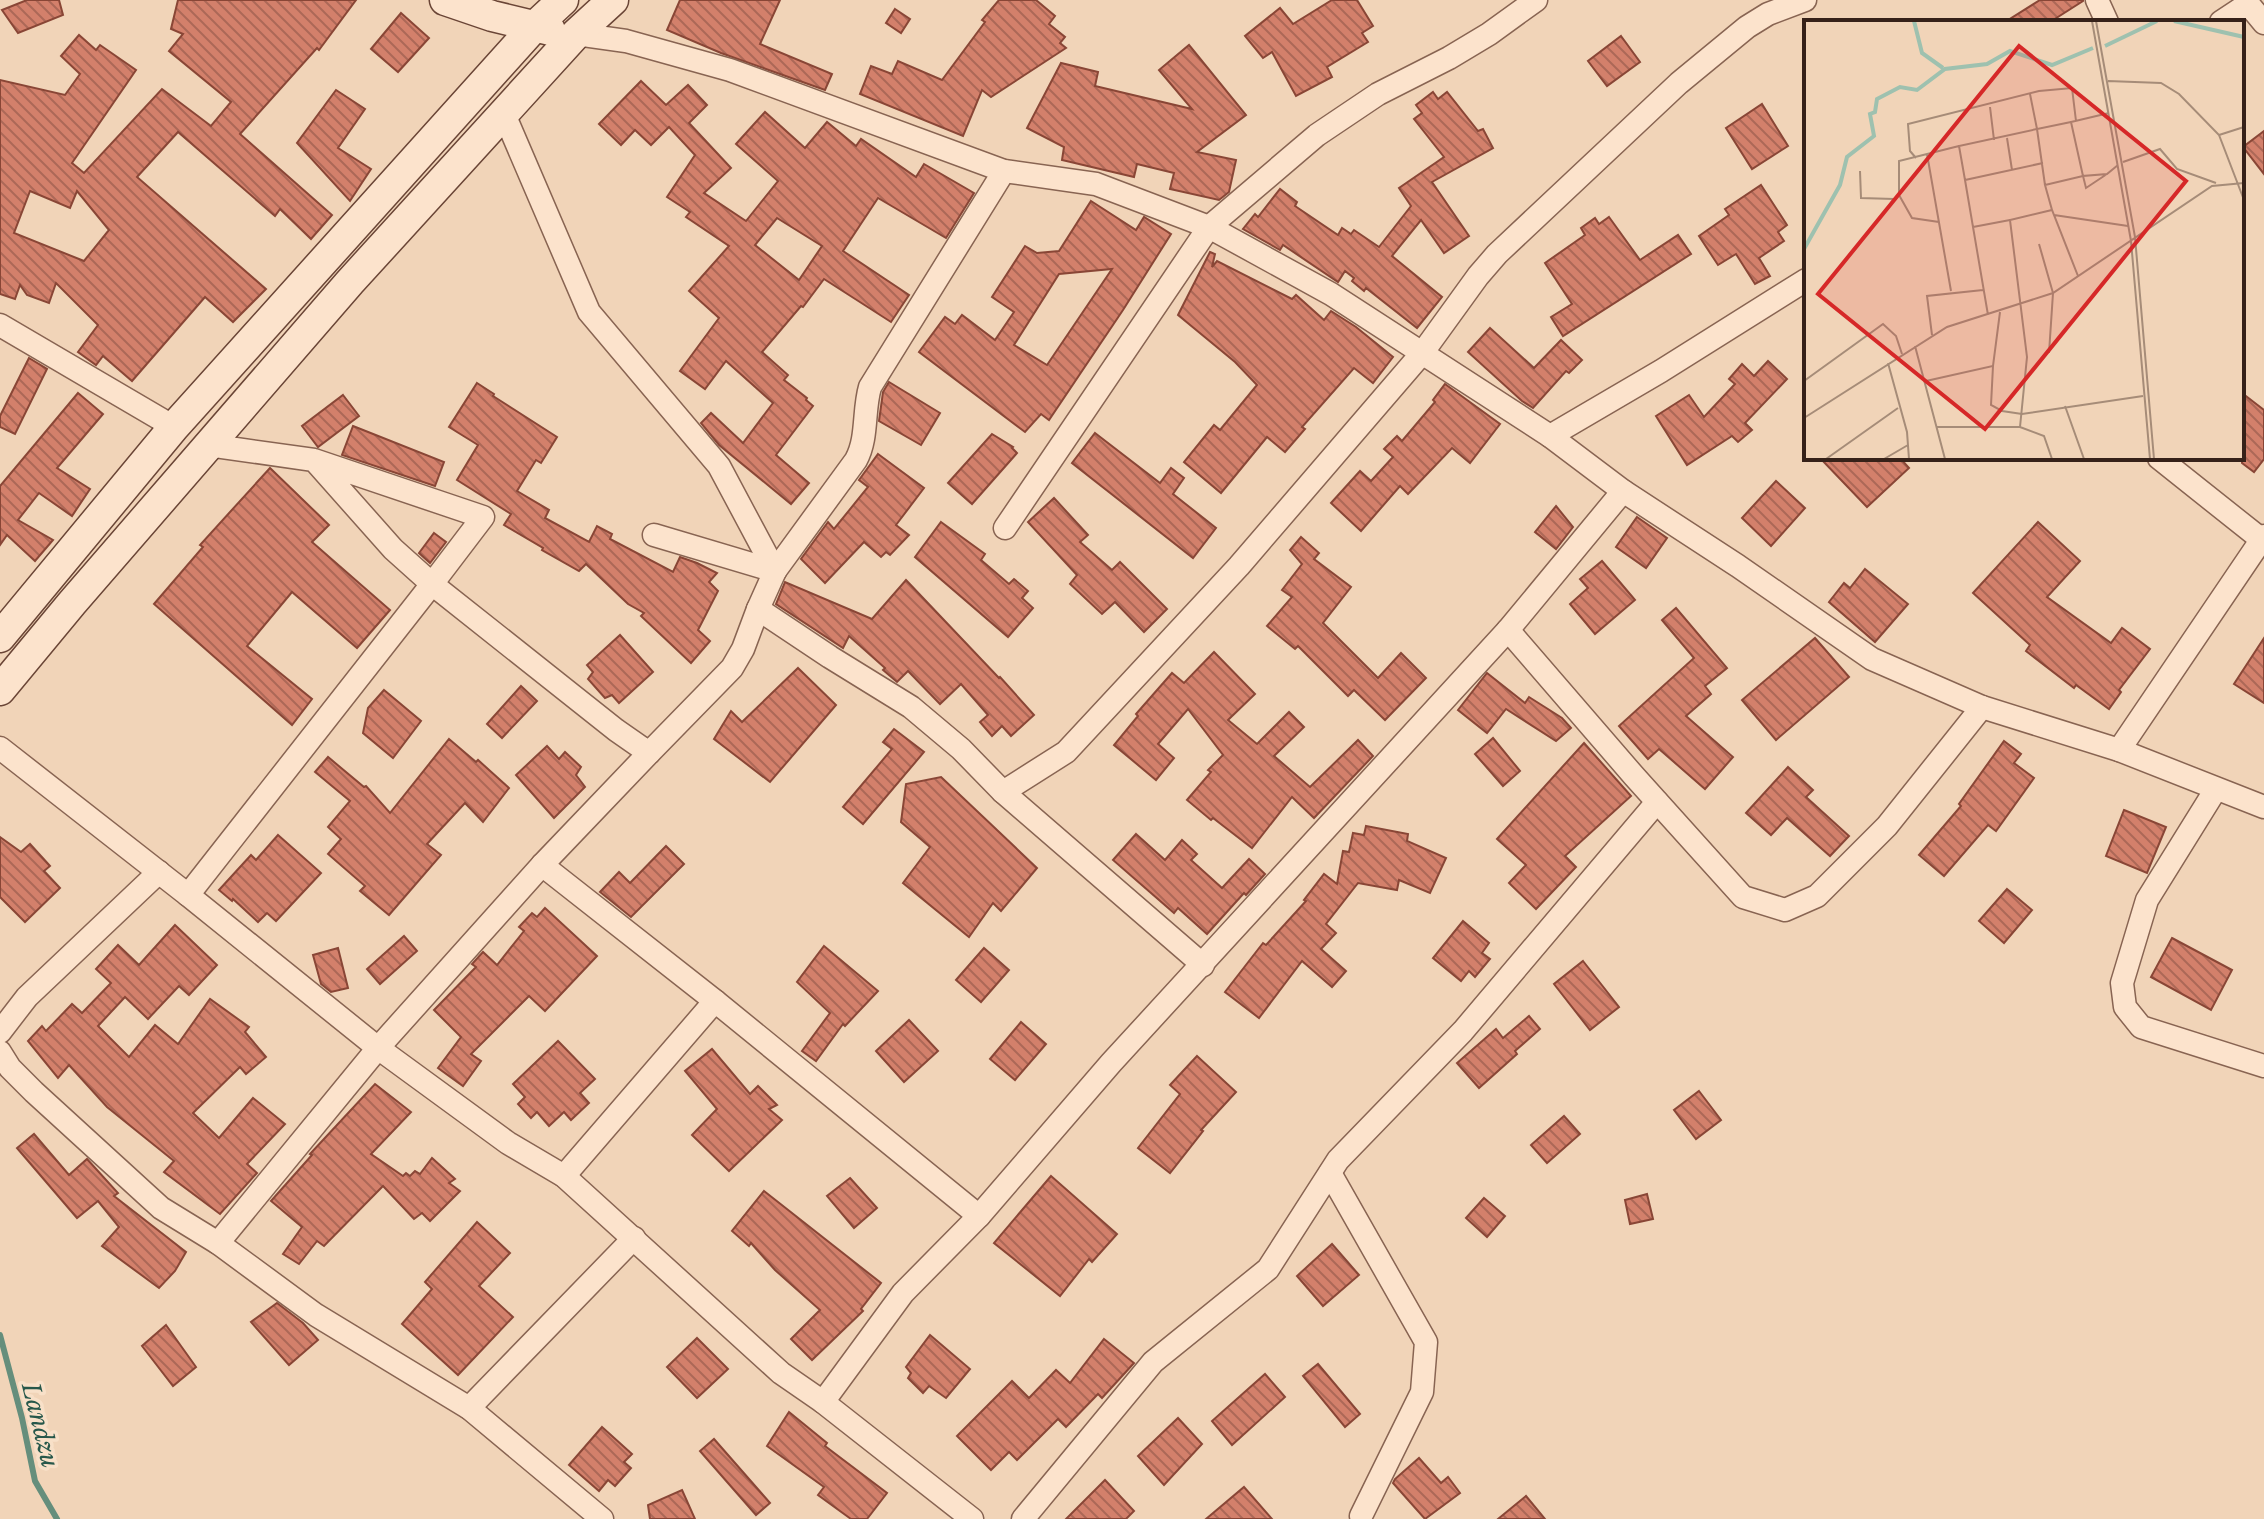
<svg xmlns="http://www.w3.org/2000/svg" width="2264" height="1519" viewBox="0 0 2264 1519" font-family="'Libre Baskerville',serif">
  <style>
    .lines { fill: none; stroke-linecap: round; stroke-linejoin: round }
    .stream { stroke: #658e7c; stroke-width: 6 }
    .building { fill: url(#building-back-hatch); stroke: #894636; stroke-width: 2; fill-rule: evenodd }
    .street-casing { stroke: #886452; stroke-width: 25 }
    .secondary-casing { stroke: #6a4536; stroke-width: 33 }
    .street { stroke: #fce3cc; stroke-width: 22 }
    .secondary { stroke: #fce3cc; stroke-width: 30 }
    .labels { text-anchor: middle; stroke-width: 7; stroke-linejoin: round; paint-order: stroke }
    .water-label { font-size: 24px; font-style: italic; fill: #27574a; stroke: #f8e0c8 }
    .inset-river { fill: none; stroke: #9ec1af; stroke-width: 4 }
    .inset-road { fill: none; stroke: #a68c78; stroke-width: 2 }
    .view { fill: #d62828; fill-opacity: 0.15; stroke: #d62828; stroke-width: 4 }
    .inset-edge { fill: none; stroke: #362119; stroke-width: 4 }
  </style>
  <defs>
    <pattern id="building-back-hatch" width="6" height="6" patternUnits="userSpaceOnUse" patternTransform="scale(2)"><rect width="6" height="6" fill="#d3806b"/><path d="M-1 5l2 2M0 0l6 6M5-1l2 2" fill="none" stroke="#ac6857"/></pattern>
  </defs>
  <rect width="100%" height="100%" fill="#f1d4b8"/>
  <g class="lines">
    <path class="stream" d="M0,1335L22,1418L35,1481L57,1519"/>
  </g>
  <g class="building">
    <path d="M27,0H59L63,15L18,33L2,10Z"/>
    <path d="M178,0H356L319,50L317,48L240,134L332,215L311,239L280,209L275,216L178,132L137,177L266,289L233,322L205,297L132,381L103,356L96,365L78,352L98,325L56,283L49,303L27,295L20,285L15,299L0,294V80L65,95L80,74L61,56L79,35L96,50L100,45L136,70L72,163L84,173L162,89L211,126L231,102L169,51L183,34L171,29ZM30,191L70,208L77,191L109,230L84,261L14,233Z"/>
    <path d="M680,0H780L760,44L832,74L825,90L721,53L667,30Z"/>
    <path d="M999,0H1036L1055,16L1049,24L1065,37L1060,43L1066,48L991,97L982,90L963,136L860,94L871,66L892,74L898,61L942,80L985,22L982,20Z"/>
    <path d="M1332,0H1357L1373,26L1362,33L1368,42L1327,67L1332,77L1296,96L1272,52L1263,58L1245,36L1280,8L1293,24Z"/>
    <path d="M2040,0H2083V1L2050,22H2005Z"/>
    <path d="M895,9L910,19L901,33L886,23Z"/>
    <path d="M401,13L429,38L398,72L371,49Z"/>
    <path d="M1621,36L1640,62L1607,86L1588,61Z"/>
    <path d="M1189,45L1246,115L1197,152L1236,160L1229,192L1219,200L1170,189L1174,173L1137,164L1134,177L1062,160L1064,147L1027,128L1061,63L1098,72L1095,86L1192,109L1159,70Z"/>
    <path d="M641,81L666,105L688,85L707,105L689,123L731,168L704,193L746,221L778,181L736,144L765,112L805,148L827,122L856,146L861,139L916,177L924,164L974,193L946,238L878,198L843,251L909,295L891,322L824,279L803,307L801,306L762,352L788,375L784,380L807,398L806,400L813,406L776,455L809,483L791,504L719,445L701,423L711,413L743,443L773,403L726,361L705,389L680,371L719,318L689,291L729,246L686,217L690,212L667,197L695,155L669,127L651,145L635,130L621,145L599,124ZM777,218L822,246L799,280L755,245Z"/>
    <path d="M336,90L365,109L338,148L371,169L350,201L297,143Z"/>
    <path d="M1433,92L1438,99L1447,92L1478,131L1483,129L1493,148L1432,182L1469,236L1444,253L1421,220L1392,256L1442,297L1417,328L1366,288L1364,291L1352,281L1354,278L1345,271L1338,282L1283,245L1280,250L1243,229L1255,214L1258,217L1280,189L1297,202L1295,206L1338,235L1342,228L1351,234L1354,230L1379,247L1411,206L1399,188L1444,157L1414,119L1422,113L1416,105Z"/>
    <path d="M1762,104L1788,146L1752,169L1726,128Z"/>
    <path d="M2264,131V174L2243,147Z"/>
    <path d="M1761,185L1787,225L1778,232L1784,241L1759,258L1770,276L1755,284L1736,254L1718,265L1699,236L1729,215L1725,209Z"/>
    <path d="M1091,201L1136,230L1144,217L1171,234L1123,310L1049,420L1041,414L1025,432L919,352L945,317L955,324L962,315L995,340L1014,312L992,297L1025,246L1037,253L1059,251ZM1112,269L1047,365L1014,345L1059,274Z"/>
    <path d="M1609,217L1640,260L1678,235L1691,254L1563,336L1551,317L1572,304L1545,263L1585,235L1581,228L1595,218L1599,224Z"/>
    <path d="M1210,252L1215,254L1212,267L1217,261L1292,299L1296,295L1324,320L1331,311L1356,327L1393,357L1373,383L1354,368L1302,427L1305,429L1285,452L1267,437L1221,493L1184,462L1214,425L1220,430L1257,385L1235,362L1178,315Z"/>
    <path d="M1490,328L1534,368L1561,340L1582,360L1569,373L1566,371L1533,408L1522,401L1468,352Z"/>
    <path d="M29,358L47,369L15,434L0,427V416Z"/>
    <path d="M1768,361L1787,379L1745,423L1752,430L1738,442L1732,436L1687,465L1656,416L1689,395L1704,417L1735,384L1729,379L1742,364L1754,376Z"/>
    <path d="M889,382L940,413L921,445L879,421L883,392Z"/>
    <path d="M477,383L494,394L493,396L557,437L541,463L536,460L517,491L549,510L545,518L589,542L597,526L612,534L610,539L673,572L680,557L697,563L717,573L709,582L718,591L698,630L710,641L691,663L641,616L644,613L628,604L586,564L579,571L542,550L543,548L504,525L511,514L457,480L478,445L449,427Z"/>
    <path d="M1445,384L1500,424L1470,463L1452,448L1408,494L1400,486L1361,531L1331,503L1360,471L1371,481L1393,457L1384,449L1397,436L1402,441L1435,402L1433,400Z"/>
    <path d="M78,393L103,414L57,468L90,489L72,516L39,493L18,520L53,540L35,561L7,535L0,545V486Z"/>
    <path d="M2242,393L2264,410V459L2254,472L2242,463Z"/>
    <path d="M343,395L359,416L318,447L302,426Z"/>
    <path d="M353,426L444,462L435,486L342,455Z"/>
    <path d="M1095,433L1160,483L1171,468L1184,478L1173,494L1216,528L1193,558L1072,463Z"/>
    <path d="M992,434L1013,447L1012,448L1017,453L972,504L948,483Z"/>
    <path d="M878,454L924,488L896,525L909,535L890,555L886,552L881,557L864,542L825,583L801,559L828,522L834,529L868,487L859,480Z"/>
    <path d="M1820,458H1900L1909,468L1867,507Z"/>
    <path d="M270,468L329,525L312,542L390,610L357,648L292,592L247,646L312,699L292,725L154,604L203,547L200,545Z"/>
    <path d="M1776,481L1805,508L1771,546L1742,518Z"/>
    <path d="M1054,498L1088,535L1080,542L1112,570L1120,562L1167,609L1144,632L1115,602L1102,614L1070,584L1077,575L1028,522Z"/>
    <path d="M1556,506L1573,527L1556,549L1535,532Z"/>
    <path d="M1637,517L1667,538L1646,568L1616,547Z"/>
    <path d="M941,522L985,554L981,560L1009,584L1014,579L1028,591L1022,598L1033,608L1008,637L915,557Z"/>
    <path d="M2038,522L2080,561L2047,597L2111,643L2122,628L2150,649L2119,690L2121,692L2109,709L2076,685L2074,688L2026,651L2030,645L1973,593Z"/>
    <path d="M434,533L446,542L430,563L419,553Z"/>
    <path d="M1301,537L1319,553L1314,559L1351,587L1323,623L1378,678L1401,653L1426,678L1385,720L1354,690L1348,696L1298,646L1295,649L1267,626L1292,597L1282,590L1302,564L1290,550Z"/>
    <path d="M1602,561L1635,600L1595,634L1570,604L1588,588L1580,579Z"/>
    <path d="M1865,569L1908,604L1875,642L1829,602L1844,583L1850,588Z"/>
    <path d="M906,580L999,678L1000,677L1034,715L1011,736L1002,726L992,736L980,722L988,715L961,684L940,704L908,671L897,682L883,670L885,668L849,636L843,648L776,604L785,582L872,619Z"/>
    <path d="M1676,608L1727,668L1705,686L1711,694L1686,716L1733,757L1705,789L1659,749L1648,759L1619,726L1694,658L1662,620Z"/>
    <path d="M620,635L653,672L619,703L612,695L605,698L588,679L593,672L587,665Z"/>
    <path d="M1815,638L1849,677L1776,740L1742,700Z"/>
    <path d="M2264,638V703L2234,684Z"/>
    <path d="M1214,652L1255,694L1228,720L1257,744L1289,712L1304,727L1274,756L1310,787L1358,740L1373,756L1314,818L1292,797L1252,848L1213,818L1211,820L1187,800L1211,772L1208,770L1223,755L1188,709L1158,744L1174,758L1156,780L1114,745L1138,716L1136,714L1172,673L1184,683Z"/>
    <path d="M798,668L836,705L770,782L714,739L731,711L742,722Z"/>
    <path d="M1487,673L1525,703L1529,697L1562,718L1571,728L1556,741L1506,709L1487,733L1458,710Z"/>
    <path d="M521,686L537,701L502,738L487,724Z"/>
    <path d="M384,690L421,721L393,758L363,733L368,708Z"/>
    <path d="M894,729L924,752L863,824L843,807L892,749L883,742Z"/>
    <path d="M1493,738L1520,771L1503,786L1475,754Z"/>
    <path d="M449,739L476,762L478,760L509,788L483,822L465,803L427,844L441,855L389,915L360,891L365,886L328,854L341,839L328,827L350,801L315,772L328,757L364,787L366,786L390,813Z"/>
    <path d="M2004,741L2021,754L2014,763L2034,778L1996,831L1988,825L1944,876L1919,855L1961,806L1959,804Z"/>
    <path d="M1584,743L1631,796L1565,856L1576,867L1536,909L1509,883L1526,865L1497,839Z"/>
    <path d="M547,746L559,759L565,752L581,767L576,775L585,787L554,818L516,775Z"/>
    <path d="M1788,767L1813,790L1806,797L1849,836L1830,856L1787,818L1771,835L1746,813Z"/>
    <path d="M941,777L1037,868L1001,911L993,903L969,937L903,883L930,847L901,822L906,784Z"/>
    <path d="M2124,810L2166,827L2147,873L2106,856Z"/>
    <path d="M1366,826L1408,834L1407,841L1446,858L1430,893L1399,880L1397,890L1358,883L1326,924L1336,933L1321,949L1346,971L1332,987L1302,961L1259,1018L1225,992L1263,943L1266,945L1306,901L1304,900L1324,874L1337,884L1343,851L1349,852L1353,833L1364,835Z"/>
    <path d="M1136,834L1165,860L1182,840L1197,854L1191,860L1222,888L1249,859L1265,874L1246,895L1244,893L1207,934L1178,908L1174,913L1113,860Z"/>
    <path d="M278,835L321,873L276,921L267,913L258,922L233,899L232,901L219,890L251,855L256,860Z"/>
    <path d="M0,837L21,852L30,844L50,866L44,871L60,888L25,922L0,897Z"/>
    <path d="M666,846L684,864L631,917L600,892L619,872L630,883Z"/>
    <path d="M2007,889L2032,910L2004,943L1979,921Z"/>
    <path d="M545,908L597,956L545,1011L529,996L471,1054L481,1061L463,1086L438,1068L461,1037L434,1010L476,967L472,964L483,952L497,965L524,931L519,927L532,913L537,917Z"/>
    <path d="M1463,921L1489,943L1482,953L1490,959L1475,977L1469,971L1461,981L1433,958Z"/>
    <path d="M175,925L217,965L189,995L179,986L148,1019L125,997L98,1026L129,1057L155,1025L178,1044L210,999L249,1027L245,1032L266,1057L246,1074L240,1067L193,1113L219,1138L253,1098L285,1124L247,1164L257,1173L220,1214L164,1172L174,1161L107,1107L69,1065L58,1078L28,1041L42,1026L46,1031L72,1004L82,1013L111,983L96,969L118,945L139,965Z"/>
    <path d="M404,936L417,951L380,984L367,969Z"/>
    <path d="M2172,938L2232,970L2211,1010L2151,977Z"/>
    <path d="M824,946L878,991L845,1026L843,1024L816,1061L802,1051L830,1013L797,982Z"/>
    <path d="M338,948L348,988L331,992L321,984L313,955Z"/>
    <path d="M984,948L1009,970L981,1002L956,980Z"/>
    <path d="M1583,961L1619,1007L1590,1030L1554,984Z"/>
    <path d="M1529,1016L1540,1029L1515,1051L1517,1054L1479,1088L1457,1063L1496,1029L1503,1038Z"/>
    <path d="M909,1020L938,1051L904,1082L876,1051Z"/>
    <path d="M1021,1022L1046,1044L1015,1080L990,1059Z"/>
    <path d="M558,1041L595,1079L580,1093L589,1103L571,1120L564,1112L549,1126L537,1112L531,1118L518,1104L525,1097L513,1084Z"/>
    <path d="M712,1049L750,1094L758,1086L777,1105L769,1109L782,1120L729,1171L692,1135L717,1109L685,1071Z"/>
    <path d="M1197,1056L1236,1092L1201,1130L1203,1131L1170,1173L1138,1148L1180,1094L1170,1085Z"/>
    <path d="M375,1084L411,1112L371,1154L403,1176L406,1173L410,1176L415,1171L420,1174L432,1158L455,1179L449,1183L460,1191L430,1221L422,1213L414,1219L383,1186L324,1246L317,1241L299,1264L283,1254L302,1227L271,1201L312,1155L310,1154Z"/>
    <path d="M1699,1091L1721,1120L1696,1139L1674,1110Z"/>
    <path d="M1564,1116L1580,1134L1547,1163L1531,1145Z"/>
    <path d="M34,1134L69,1175L87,1159L118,1193L114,1196L186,1252L175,1271L159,1288L102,1246L119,1227L98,1201L77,1218L17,1148Z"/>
    <path d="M1051,1176L1117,1234L1092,1262L1089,1259L1060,1296L994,1243Z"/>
    <path d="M850,1178L877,1208L854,1228L827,1196Z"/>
    <path d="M764,1191L881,1283L861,1309L863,1311L812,1360L791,1339L820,1310L775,1270L751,1243L749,1246L732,1231Z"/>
    <path d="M1647,1194L1653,1219L1630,1224L1625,1200Z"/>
    <path d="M1484,1198L1505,1216L1487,1237L1466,1218Z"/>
    <path d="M477,1222L510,1253L479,1286L513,1317L458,1375L402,1324L432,1289L425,1282Z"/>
    <path d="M1332,1244L1359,1275L1323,1306L1297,1276Z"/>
    <path d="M277,1303L303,1323L318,1340L289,1365L251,1322Z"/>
    <path d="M166,1325L196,1367L173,1386L142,1346Z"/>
    <path d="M930,1335L970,1369L946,1398L929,1386L923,1393L908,1378L911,1373L906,1367Z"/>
    <path d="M697,1338L728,1369L697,1398L667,1367Z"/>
    <path d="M1104,1339L1134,1363L1102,1398L1098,1394L1066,1427L1058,1419L1017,1460L1009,1452L991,1470L957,1436L1012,1381L1029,1398L1056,1370L1070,1383Z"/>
    <path d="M1318,1364L1360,1414L1345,1427L1303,1376Z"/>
    <path d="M1265,1374L1285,1397L1232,1445L1212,1421Z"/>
    <path d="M789,1412L827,1443L825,1446L887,1493L867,1519H851L818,1495L824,1487L767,1446Z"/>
    <path d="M1178,1418L1202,1444L1164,1485L1138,1456Z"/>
    <path d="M602,1427L632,1454L624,1462L631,1468L615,1486L608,1480L599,1491L569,1465Z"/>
    <path d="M714,1439L770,1503L756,1515L700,1451Z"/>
    <path d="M1419,1458L1441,1483L1448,1477L1460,1493L1425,1519L1393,1483L1395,1479Z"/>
    <path d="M1105,1480L1134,1511L1126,1519H1066Z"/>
    <path d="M1244,1487L1272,1519H1206Z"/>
    <path d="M682,1490L695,1519H650L648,1505Z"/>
    <path d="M1526,1496L1545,1519H1498Z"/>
  </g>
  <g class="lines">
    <defs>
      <g id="street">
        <path d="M2097,0L2107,22"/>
        <path d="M2245,0L2264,23"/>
        <path d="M2221,22L2248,4"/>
        <path d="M576,34L626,41L730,70L1004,171L1096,184L1209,227L1331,294L1550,436L1623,491L1738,566L1872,659L1982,707L2119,750L2264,807"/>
        <path d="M504,114L589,312L719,466L775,571"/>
        <path d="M1004,171L870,387C863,411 868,438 856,460L775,571L758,609L830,657L911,707L961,749L1003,792L1066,752L1239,566L1423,352L1478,276L1497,254L1679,83L1747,27L1768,14L1805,0"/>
        <path d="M0,325L174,427"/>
        <path d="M1550,436L1661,371L1806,280"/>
        <path d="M208,445L314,460L393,549L432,584L483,517L314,460"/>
        <path d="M2159,458L2262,540"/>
        <path d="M1005,528L1209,227L1317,135L1378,94L1449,58L1489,34L1536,0"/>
        <path d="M654,535L775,571"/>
        <path d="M1508,630L1634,776L1743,897L1785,910L1817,896L1887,826L1982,707"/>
        <path d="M0,748L188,895L432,584L616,730L649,753L732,668L743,649L758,609"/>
        <path d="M2119,750L2264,536"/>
        <path d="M2216,789L2147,900L2122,983L2125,1007L2141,1027L2264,1066"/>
        <path d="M1003,792L1203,965"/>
        <path d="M188,895L378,1048L542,865L649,753"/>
        <path d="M0,1032L27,997L159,872"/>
        <path d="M0,1052L10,1068L34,1092L161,1208L218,1243L316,1315L469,1408L602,1519"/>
        <path d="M1330,1173L1426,1342L1422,1392L1361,1516"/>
        <path d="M564,1176L715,1001"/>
        <path d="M979,1216L1111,1063L1508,630L1623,491"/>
        <path d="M218,1243L378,1048L508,1143L564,1176L781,1373L823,1402L903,1293L979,1216L715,1001L542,865"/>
        <path d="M823,1402L972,1519"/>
        <path d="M469,1408L634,1238"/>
        <path d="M1023,1519L1153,1362L1268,1269L1338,1160L1463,1031L1657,802"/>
      </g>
      <g id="secondary">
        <path d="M445,0L492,16L550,30"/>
        <path d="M0,637L174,427L534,27L563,0"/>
        <path d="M0,690L72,603L350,282L576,34L613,0"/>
      </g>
    </defs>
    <use href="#street" class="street-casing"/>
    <use href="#secondary" class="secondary-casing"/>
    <use href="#street" class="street"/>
    <use href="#secondary" class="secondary"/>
  </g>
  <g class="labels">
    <g class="water-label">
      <text transform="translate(40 1425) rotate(76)" y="8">Landzu</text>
    </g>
  </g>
  <g transform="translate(1804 20)">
    <rect width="440" height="440" fill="#f1d4b8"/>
    <path class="inset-river" d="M110,1L118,33L139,48M370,1L440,17M301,26L353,1M0,229L36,165L43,137L70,116L66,94L71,92L73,79L96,67L113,70L141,49L183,44L206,31L248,45L289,28"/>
    <path class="inset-road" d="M288,1L327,221L346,439M292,1L331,217L350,439M304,61L357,63L375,74L415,115L440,180M226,74L233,109L155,126L161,160L239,143M186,87L190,120M415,115L440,107M203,118L208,150M123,134L147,271M112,138L106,131L104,104L235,71L268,68L272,101M319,142L356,129L373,149L412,163M56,151L57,178L90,179L95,175V141L155,126M303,154L282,168L279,156L303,154L314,145M161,160L184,295M241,165L233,109L267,102M95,175L108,198L135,202M248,190L241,165L279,156L267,102L305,93M250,195L324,206M169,207L206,200M235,224L249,273L245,333M128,315L123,276L179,270M111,326L141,439M84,343L103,412L105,439M189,346L187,385L198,391L218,394L339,376M0,361L79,304L92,316L98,334M122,361L189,346L196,292M261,386L280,439M0,398L143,307L249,273L408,166L440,163M133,407H216M22,439L94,388M80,439L104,425M248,439L240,416L216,407L223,337L206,200L248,190L274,256"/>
    <path class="view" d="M215,26L382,161L181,409L14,274Z"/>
    <rect width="440" height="440" class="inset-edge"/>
  </g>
</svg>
